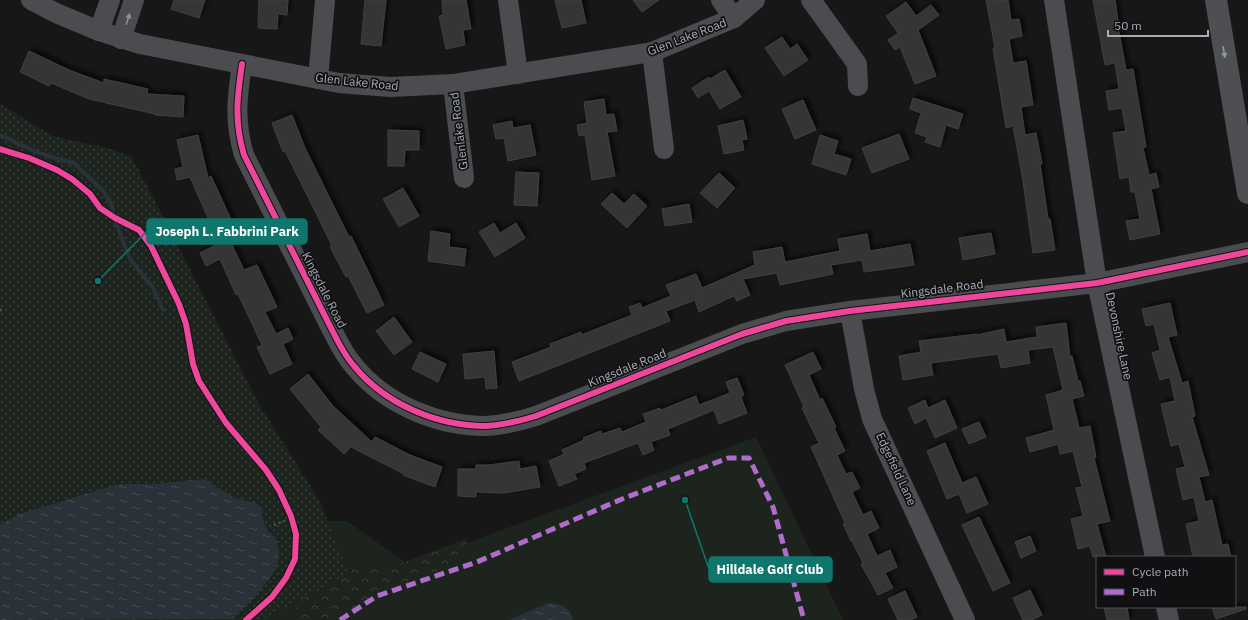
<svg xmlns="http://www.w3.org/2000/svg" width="1248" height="620" viewBox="0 0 1248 620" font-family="'IBM Plex Sans',sans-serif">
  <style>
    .grass { fill: #1d241e }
    .forest { fill: url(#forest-crowns) }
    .park { fill: url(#park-dots) }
    .water { fill: url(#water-ripples) }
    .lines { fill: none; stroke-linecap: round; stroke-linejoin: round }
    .stream { stroke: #2a3239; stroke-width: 4 }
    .building { fill: #353536; stroke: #3f4043; filter: url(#shadow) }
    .path { stroke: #4d4e52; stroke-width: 2.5; stroke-dasharray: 2 3; stroke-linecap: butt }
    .minor { stroke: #4b4c50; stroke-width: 20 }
    .major { stroke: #4d4f52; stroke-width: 22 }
    .quiet { stroke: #b06ccc; stroke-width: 5; stroke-dasharray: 10 5; stroke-linecap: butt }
    .cycleway-casing { stroke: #111113; stroke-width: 8 }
    .cycleway { stroke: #ed469a; stroke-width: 6 }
    .oneway { fill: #8c9099 }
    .oneway2 { fill: #91969e }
    .labels { text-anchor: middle; stroke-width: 3.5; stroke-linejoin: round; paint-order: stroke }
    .street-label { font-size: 12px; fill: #a8adb8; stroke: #111113 }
    .leader { fill: none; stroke: #0f766e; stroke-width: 1.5 }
    .callout-dot { fill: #0f766e; stroke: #111113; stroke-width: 1.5 }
    .callout { fill: #0f766e; stroke: #0f766e; stroke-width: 1.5 }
    .callout-label { font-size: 13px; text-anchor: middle; font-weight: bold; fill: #fff }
  </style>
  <defs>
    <pattern id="forest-crowns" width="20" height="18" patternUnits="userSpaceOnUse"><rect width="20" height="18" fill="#1d241e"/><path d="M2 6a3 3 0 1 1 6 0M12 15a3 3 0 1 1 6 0" fill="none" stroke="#3b413d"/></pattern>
    <pattern id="park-dots" width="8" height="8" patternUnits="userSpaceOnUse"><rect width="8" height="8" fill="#1d241e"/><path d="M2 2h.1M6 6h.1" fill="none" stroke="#3b413d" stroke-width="1.8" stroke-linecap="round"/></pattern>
    <pattern id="water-ripples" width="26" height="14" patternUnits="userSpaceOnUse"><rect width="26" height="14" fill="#2a3239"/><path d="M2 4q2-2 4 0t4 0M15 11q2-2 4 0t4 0" fill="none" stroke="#464d54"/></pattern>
    <filter id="shadow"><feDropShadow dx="3.5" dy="-3.5" stdDeviation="2" flood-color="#0009"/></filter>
  </defs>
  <rect width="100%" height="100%" fill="#171717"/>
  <path class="grass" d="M756,437L843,620H254L305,530L330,521H347L405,562L352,570L331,578L412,563Z"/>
  <path class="forest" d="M468,538L460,562L376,594L335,620H299L295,611L306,592L332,578L352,570L405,562Z"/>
  <path class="park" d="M0,104L52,136L107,148L132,157L259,404L319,500L348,573L263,620H0Z"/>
  <g class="water">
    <path d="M204,479L235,498L256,503L262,508L263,512L261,516L269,534L275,536L279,551L277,568L257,595L232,619L0,620V525L20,514L119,484H158Z"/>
    <path d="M548,603C561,604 569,606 573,620H509Z"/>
  </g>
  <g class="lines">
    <g class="stream">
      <path d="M0,135L34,151L57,159L74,163L103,191L112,205L113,212"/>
      <path d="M115,220L130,259L153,288L163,310"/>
    </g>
  </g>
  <g class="building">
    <path d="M174,0H205L199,18L171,9Z"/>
    <path d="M259,0H288L287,15L278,14L277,29L258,28Z"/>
    <path d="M365,0H386L381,46L361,44Z"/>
    <path d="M442,0H466L471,29L463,30L465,45L446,49L439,16L443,15Z"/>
    <path d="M555,0H581L586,23L562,28Z"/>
    <path d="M633,0H659L642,12Z"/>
    <path d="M986,0H1008L1011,20L1019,19L1022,36L1009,39L1013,63L1026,61L1033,105L1021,107L1025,135L1036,133L1042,164H1040L1048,219H1050L1055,250L1033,253L1023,181L1013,126L1006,128L993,48H995Z"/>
    <path d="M1093,0H1115L1118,21H1117L1126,70L1133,69L1146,147L1143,148L1149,175L1156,173L1159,187L1151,189L1160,234L1130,240L1126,221L1140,219L1135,192H1131L1129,177L1120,179L1113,133L1126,131L1122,108L1109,110L1106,91L1119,89L1115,63L1105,65Z"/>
    <path d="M906,2L916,16L931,5L939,15L918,30L936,76L915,84L900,47L895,50L888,40L898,33L886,16Z"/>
    <path d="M782,37L790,49L797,44L808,60L784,76L765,48Z"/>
    <path d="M29,51L69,70L104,83V79L148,89L147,94L184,96L183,117L155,115V114L89,99L51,83L49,86L20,72Z"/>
    <path d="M725,70L741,97L720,109L709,91L698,98L692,88L709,77L710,79Z"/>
    <path d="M913,98L963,114L958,129L946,125L940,147L925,142L927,137L915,133L921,113L910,109Z"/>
    <path d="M604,99L606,115L614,114L617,131L607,132L615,176L592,180L585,135L579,136L577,125L587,123L584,102Z"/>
    <path d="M803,100L816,130L795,139L782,109Z"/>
    <path d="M292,115L305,148L349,237L351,236L366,267L384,305L367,313L348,276L346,277L330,247L332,246L313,207L285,151L283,152L272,123Z"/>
    <path d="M743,120L747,139L742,140L744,150L724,154L718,126Z"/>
    <path d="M512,121L513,128L530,125L536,155L508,161L504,138L496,139L493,125Z"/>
    <path d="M388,130L419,131V150H405L404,166H388Z"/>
    <path d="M899,134L909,159L872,173L862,148Z"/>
    <path d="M198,135L208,178L211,176L241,241L232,245L244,270L257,265L277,307L265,312L276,334L288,328L293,339L283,344L292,364L270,374L257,347L262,345L238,294L236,295L220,259L206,266L200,253L219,243L190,177L177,180L175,169L183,167L177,140Z"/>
    <path d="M820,135L838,141L834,154L851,159L846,175L812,164Z"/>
    <path d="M516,172L539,173L537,206L514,205Z"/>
    <path d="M719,173L735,188L717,208L700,193Z"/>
    <path d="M403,188L419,216L399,227L383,199Z"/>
    <path d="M612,193L624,204L634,194L647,206L627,228L601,204Z"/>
    <path d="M689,204L692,222L665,226L662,209Z"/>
    <path d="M494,223L500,233L516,223L525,238L495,257L479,232Z"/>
    <path d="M431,231L450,234L449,247L466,249L464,266L428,261Z"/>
    <path d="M991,233L995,254L963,260L959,238Z"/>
    <path d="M867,234L870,251L910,244L914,265L864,272L862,260L831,265L833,274L780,285L777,273L743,279L750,295L737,301L734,296L699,312L695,300L666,311L670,321L519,381L512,362L551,347L550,344L581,332V335L632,315L629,307L640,303L642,308L671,296L666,285L696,274L702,288L755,265L753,252L782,247L785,262L840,251L838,239Z"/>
    <path d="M1170,303L1177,335L1168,337L1182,383L1188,381L1195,416L1192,417L1209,475L1199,477L1205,502L1212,500L1222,545L1228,544L1231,557H1193L1186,524L1199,521L1194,497L1183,500L1176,469L1185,467L1179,444L1171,446L1161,404L1175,401L1170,377L1160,380L1152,353L1160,350L1154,324L1146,326L1142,309Z"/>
    <path d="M394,317L412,342L394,355L376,331Z"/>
    <path d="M1066,323L1070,357L1072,356L1078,381H1080L1084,396L1072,399L1079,428L1090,426L1096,457L1094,458L1110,521L1097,524L1106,557H1093L1090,546L1078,549L1071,519L1083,516L1076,488L1082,487L1073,451L1060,454L1058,444L1030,452L1026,438L1054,430L1046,395L1063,390L1053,347L1028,350L1030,363L1001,368L998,354L931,363L933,375L903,380L899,356L921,352L919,341L977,334V335L1004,329L1006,342L1037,337L1036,327Z"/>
    <path d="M494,351L497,388L486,389L485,377L465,379L463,354Z"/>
    <path d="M420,352L446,364L438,382L412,369Z"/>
    <path d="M813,352L821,369L809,375L820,400L822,398L836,427L834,428L845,451L837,455L846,474L852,472L860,488L852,492L863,515L871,511L879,528L867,534L877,556L890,550L897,567L885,573L893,588L878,595L861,564L863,563L852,541H851L843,524L845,523L811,447L819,443L802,408L804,407L785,365Z"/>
    <path d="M308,374L333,406L372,442L375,437L410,455L442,467L435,487L403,475L404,474L351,447L344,454L318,430L321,427L290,389Z"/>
    <path d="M737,378L744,395L741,397L747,413L719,424L714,410L668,429L670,435L651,442L654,450L643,455L638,443L584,463L586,469L574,474L577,479L559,486L549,461L564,454L562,450L584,440L583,438L601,431L602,434L620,428L622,432L646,422L643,414L660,408L661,410L696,396L699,405L730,393L726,382Z"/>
    <path d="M925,400L928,408L945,400L957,428L935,438L926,418L915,424L908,408Z"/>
    <path d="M979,422L986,437L969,444L962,429Z"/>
    <path d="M945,443L962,483L976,477L988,504L967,513L959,494L947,499L927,451Z"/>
    <path d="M519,461L520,469L536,466L540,487L503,493L476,492V497L458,496V469H476V465H489Z"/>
    <path d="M979,517L1010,583L993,591L962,525Z"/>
    <path d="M1030,536L1036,551L1021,558L1015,542Z"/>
    <path d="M1030,590L1042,615L1032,620H1023L1013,598Z"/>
    <path d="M905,591L917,617L910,620H898L888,599Z"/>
    <path d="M1104,607H1127L1129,620H1107Z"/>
    <path d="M1212,607H1246V609L1216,619Z"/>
  </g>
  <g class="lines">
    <g class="path">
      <path d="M0,310H4"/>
      <path d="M274,525L292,518"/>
    </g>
    <g class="minor">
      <path d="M31,0L56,13L99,31L140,44L339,83L390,87L453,84L652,52L734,18L755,0"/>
      <path d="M508,0L518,74"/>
      <path d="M721,0L734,18"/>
      <path d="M811,0L857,64L858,86"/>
      <path d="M1054,0L1097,283L1155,557"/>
      <path d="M99,31L110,0"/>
      <path d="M121,39L134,0"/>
      <path d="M652,52L664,149"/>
      <path d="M242,64C237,98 234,121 244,155L333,332C339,344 345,356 354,366C385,404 437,426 486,426C503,425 520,421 536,416L742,334L786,321L850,311L1097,283L1248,252"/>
      <path d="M318,79L325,0"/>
      <path d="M453,84L464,178"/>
      <path d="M850,311L864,389L872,419L965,620"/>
      <path d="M1166,607L1169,620"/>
    </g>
    <path class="major" d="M1216,0L1248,193"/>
    <path class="quiet" d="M340,620L377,596L477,562L622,499L728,458H749L773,507L804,620"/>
    <defs>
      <g id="cycleway">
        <path d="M242,64C237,98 234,121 244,155L333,332C339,344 345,356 354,366C385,404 437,426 486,426C503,425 520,421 536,416L742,334L786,321L850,311L1097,283L1248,252"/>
        <path d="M0,149L29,158L57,170L72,179L90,194L100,208L115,218L139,230L151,246L179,304L186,324L193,364L199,381L226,423L266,470L279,490L291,516L296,534L295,559L286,578L272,597L246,620"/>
      </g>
    </defs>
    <use href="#cycleway" class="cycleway-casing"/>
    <use href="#cycleway" class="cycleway"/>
  </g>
  <defs><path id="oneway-solid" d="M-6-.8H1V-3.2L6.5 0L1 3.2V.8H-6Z"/></defs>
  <use class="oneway" href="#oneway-solid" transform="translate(128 19) rotate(-72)"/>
  <use class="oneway2" href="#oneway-solid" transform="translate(1224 52) rotate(80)"/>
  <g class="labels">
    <g class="street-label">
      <text transform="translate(687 37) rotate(-21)" y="4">Glen Lake Road</text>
      <text transform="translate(357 82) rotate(6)" y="4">Glen Lake Road</text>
      <text transform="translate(459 131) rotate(-97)" y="4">Glenlake Road</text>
      <text transform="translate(942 289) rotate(-7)" y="4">Kingsdale Road</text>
      <text transform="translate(324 290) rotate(63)" y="4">Kingsdale Road</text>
      <text transform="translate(1119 336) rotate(78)" y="4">Devonshire Lane</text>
      <text transform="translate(627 368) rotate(-22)" y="4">Kingsdale Road</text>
      <text transform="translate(896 469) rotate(65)" y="4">Edgefield Lane</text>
    </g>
  </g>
  <path class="leader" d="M98 281L147 231M685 500L709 569"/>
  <g class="callout-dot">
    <circle cx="98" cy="281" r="4"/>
    <circle cx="685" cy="500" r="4"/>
  </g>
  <g class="callout">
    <rect x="147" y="219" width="160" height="25" rx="4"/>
    <rect x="709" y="557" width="123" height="25" rx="4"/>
  </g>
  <g class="callout-label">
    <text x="227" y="236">Joseph L. Fabbrini Park</text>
    <text x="770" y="574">Hilldale Golf Club</text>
  </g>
  <rect x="1096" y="556" width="140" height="52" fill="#111113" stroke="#4d4f55"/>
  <rect x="1104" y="569" width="20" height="6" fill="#ed469a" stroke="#4d4f55"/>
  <text x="1132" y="576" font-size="12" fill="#a8adb8">Cycle path</text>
  <rect x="1104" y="589" width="20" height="6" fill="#b06ccc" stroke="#4d4f55"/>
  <text x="1132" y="596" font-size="12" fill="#a8adb8">Path</text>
  <path d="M1108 30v6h100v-6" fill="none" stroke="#a8adb8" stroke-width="2"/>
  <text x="1114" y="30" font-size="12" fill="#a8adb8" stroke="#111113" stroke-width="3" paint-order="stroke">50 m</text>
</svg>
